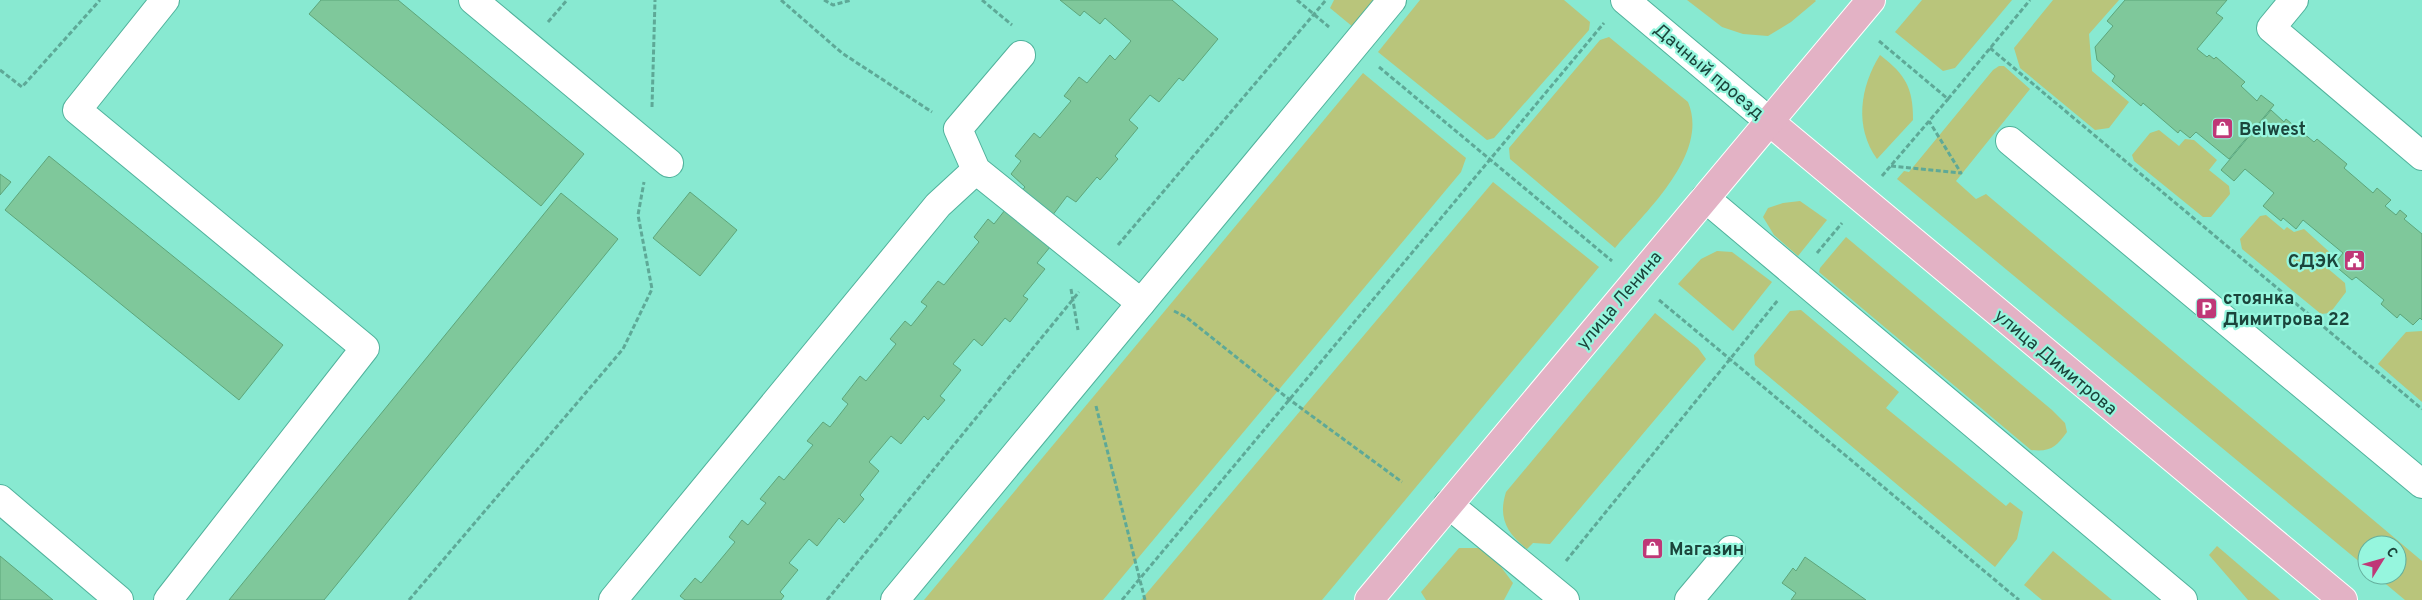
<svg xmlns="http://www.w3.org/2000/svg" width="2422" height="600" viewBox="0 0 2422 600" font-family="Overpass,sans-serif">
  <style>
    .green { fill: #b9c57b }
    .building { fill: #7fc89b; stroke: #5da57a }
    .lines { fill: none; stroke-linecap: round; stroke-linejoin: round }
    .minor-casing { stroke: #50b29c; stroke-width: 30 }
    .major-casing { stroke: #fff; stroke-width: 30 }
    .path { stroke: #5ea997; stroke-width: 3; stroke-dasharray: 5 2.5; stroke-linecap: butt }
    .minor { stroke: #fff; stroke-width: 28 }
    .major { stroke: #e3b2c5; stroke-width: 28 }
    .labels { text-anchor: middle; stroke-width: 4.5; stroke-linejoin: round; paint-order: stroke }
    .street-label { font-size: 18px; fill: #1b443b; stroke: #96f6de }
    .poi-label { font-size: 18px; font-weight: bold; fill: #1b443b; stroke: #96f6de; text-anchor: start }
  </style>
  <rect width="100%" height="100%" fill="#88e9d1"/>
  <g class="green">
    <path d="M1334,0H1377L1353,27L1330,8Z"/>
    <path d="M1420,0H1564L1590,22L1589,30L1494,138L1487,140L1378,52Z"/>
    <path d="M1687,0H1815L1816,1L1791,22L1768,36L1743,34L1722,27Z"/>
    <path d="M1922,0H2012L1955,68L1943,71L1895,32Z"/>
    <path d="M2053,0H2119L2089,34L2092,71L2129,102L2109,128L2095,130L2020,68L2014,48Z"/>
    <path d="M1609,37L1688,102C1710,154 1645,212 1615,248L1510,159L1509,148L1600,40Z"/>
    <path d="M1880,55C1906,75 1913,88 1913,120L1877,159C1854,127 1860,87 1880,55Z"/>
    <path d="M1999,66H2004L2030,89L1956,181L1976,199L1986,194L2422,561V600H2405L2375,575H2397V545H2367V568L1897,179L1904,171L1909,172L1993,70Z"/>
    <path d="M1363,73L1466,158L1461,172L1103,600H924Z"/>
    <path d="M2159,130L2179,146L2185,139L2194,140L2217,160L2209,170L2229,186L2230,194L2211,217H2203L2134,161L2132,155L2150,133Z"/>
    <path d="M1493,182L1599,267L1322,600H1141Z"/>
    <path d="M1800,201L1827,220L1798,256L1774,235L1763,217L1768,208L1783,203Z"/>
    <path d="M2266,215L2284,230L2287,227L2294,232L2304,229L2335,257L2326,267L2345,283L2346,292L2330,313L2321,314L2242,249L2240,239L2260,216Z"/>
    <path d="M1846,237L2052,410L2065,423L2067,432C2056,447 2051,452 2031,450L1819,272L1820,268Z"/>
    <path d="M1717,251L1732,252L1772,282L1733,331L1678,284L1701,259Z"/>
    <path d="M1801,310L1899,392L1886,408L2006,506L2010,502L2023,512L2017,539L1995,567L1755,365L1754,355L1790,311Z"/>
    <path d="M1655,313L1698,348L1706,359L1550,544L1533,543L1527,549C1506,533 1498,517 1506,492Z"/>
    <path d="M2422,331V402L2378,364L2406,332Z"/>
    <path d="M2217,546L2280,600H2248L2209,555Z"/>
    <path d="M1459,548H1487L1513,583L1504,600H1426L1421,592Z"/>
    <path d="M2053,551L2112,600H2042L2024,585Z"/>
  </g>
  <g class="building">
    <path d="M321,0H398L584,154L541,206L309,14Z"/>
    <path d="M1060,0H1172L1218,39L1183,81L1179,78L1159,102L1150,95L1129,120L1138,128L1115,156L1118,159L1100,180L1097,177L1076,202L1067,196L1037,236L1005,210L1025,187L1011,174L1021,161L1015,156L1034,133L1040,138L1071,101L1064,96L1079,77L1087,83L1110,55L1115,60L1131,41L1105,18L1100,24L1084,11L1080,16Z"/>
    <path d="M2125,0H2227L2216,13L2223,18L2197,49L2207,57L2209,55L2214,59L2216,57L2245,82L2241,86L2257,101L2261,95L2274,105L2229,159L2196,132L2190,138L2180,130L2178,133L2143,103L2141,106L2112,81L2115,76L2097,60L2095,47L2113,26L2107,21Z"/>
    <path d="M2271,110L2284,122L2286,119L2314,142L2317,139L2347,164L2344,168L2373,193L2377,188L2391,200L2385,206L2396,215L2400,210L2407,216L2404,219L2422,234V320L2420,318L2413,325L2400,314L2397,318L2381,304L2384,300L2356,277L2352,280L2334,265L2343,253L2303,220L2296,229L2283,218L2281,221L2263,206L2274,193L2245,169L2234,181L2221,170Z"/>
    <path d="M49,156L283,345L239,400L5,210Z"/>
    <path d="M0,174L11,182L0,195Z"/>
    <path d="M690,192L737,230L700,276L653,238Z"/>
    <path d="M561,193L618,239L324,600H229Z"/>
    <path d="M1005,210L1050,247L1037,263L1045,269L1023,296L1028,299L1010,322L1005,318L982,346L974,339L953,364L961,370L940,396L945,400L928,420L924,416L901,444L891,436L869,462L879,471L860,495L864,499L844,523L839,518L817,546L809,539L789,563L798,570L780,592L784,596L781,600H685L680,596L695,578L701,583L735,542L729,537L742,520L748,525L766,503L760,499L779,476L784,480L813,445L807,441L823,422L830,427L848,404L842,399L860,376L866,381L896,344L890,339L905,321L911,326L927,306L921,302L938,281L944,285L979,242L974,237L988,219L994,224Z"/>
    <path d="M0,556L53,600H0Z"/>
    <path d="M1805,557L1866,600H1791L1796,593L1782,583L1793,568L1796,571Z"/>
  </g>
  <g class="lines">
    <defs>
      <g id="minor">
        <path d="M165,0L77,110L365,348L168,600"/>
        <path d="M473,0L669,163"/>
        <path d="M1625,0L1770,122"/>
        <path d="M2294,0L2271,28L2422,156"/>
        <path d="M1021,55L958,129L976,170L1141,303"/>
        <path d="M2010,141L2422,484"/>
        <path d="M1705,198L2183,600"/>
        <path d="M0,499L119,600"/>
        <path d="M1448,504L1565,600"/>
        <path d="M613,600L938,205L976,170"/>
        <path d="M895,600L1392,0"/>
        <path d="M1689,600L1731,550"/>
      </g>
      <g id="major">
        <path d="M1770,122L2343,600"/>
        <path d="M1369,600L1871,0"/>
      </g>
    </defs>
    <use href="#minor" class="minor-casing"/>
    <use href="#major" class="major-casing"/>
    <g class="path">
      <path d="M781,0L842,53L932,112"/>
      <path d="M824,0L833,5L852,0"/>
      <path d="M982,0L1012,25"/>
      <path d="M1297,0L1329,27"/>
      <path d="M548,22L567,0"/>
      <path d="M1879,41L1948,99L2030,0"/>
      <path d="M1990,48L2422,409"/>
      <path d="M1379,67L1612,261"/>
      <path d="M0,70L22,87L100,0"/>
      <path d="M652,107L655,0"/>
      <path d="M1891,166L1961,173L1929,121"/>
      <path d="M1882,176L1948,99"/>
      <path d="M1118,245L1326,0"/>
      <path d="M1817,253L1842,223"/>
      <path d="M1071,289L1078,330"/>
      <path d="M1659,300L2019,600"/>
      <path d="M1174,311L1186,317L1290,400L1402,482"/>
      <path d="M1096,406L1145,600"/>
      <path d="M1566,561L1778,300"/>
      <path d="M409,600L623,349L652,289L638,215L644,182"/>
      <path d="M827,600L1079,292"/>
      <path d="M1122,600L1604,23"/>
    </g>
    <use href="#minor" class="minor"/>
    <use href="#major" class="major"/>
  </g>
  <defs>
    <symbol id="shop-square" viewBox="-11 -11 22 22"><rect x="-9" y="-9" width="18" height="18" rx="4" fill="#bf3877" stroke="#96f6de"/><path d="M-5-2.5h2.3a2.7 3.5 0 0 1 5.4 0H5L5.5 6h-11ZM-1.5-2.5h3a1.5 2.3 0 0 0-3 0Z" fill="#fff"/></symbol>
    <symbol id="civic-square" viewBox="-11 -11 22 22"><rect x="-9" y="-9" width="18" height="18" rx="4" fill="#bf3877" stroke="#96f6de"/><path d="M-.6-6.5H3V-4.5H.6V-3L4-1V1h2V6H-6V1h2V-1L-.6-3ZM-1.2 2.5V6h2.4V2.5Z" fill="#fff"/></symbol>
    <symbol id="parking-square" viewBox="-11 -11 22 22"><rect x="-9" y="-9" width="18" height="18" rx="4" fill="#bf3877" stroke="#96f6de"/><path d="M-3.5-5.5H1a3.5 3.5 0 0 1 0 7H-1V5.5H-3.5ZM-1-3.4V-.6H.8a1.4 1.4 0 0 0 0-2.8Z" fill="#fff"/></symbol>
  </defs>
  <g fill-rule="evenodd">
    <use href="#shop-square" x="2210" y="116" width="25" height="25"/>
    <use href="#civic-square" x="2342" y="248" width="25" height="25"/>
    <use href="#parking-square" x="2194" y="296" width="25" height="25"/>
    <use href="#shop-square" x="1640" y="536" width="25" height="25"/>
  </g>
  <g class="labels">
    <g class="street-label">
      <text transform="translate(1709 71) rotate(40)" y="6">Дачный проезд</text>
      <text transform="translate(1619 300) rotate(-50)" y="6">улица Ленина</text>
      <text transform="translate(2056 362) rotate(40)" y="6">улица Димитрова</text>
    </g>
    <g class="poi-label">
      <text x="2239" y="135">Belwest</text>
      <text x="2339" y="267" text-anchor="end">СДЭК</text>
      <text x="2223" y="304">стоянка<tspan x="2223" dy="21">Димитрова 22</tspan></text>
      <text x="1669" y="555">Магазин</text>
    </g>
  </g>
  <g transform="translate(2382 560) rotate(53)"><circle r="24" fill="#96f6de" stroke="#65af9d"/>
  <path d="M0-4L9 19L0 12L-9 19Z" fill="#bf3877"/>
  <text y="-8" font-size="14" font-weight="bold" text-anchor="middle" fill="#1b443b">С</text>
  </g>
</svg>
